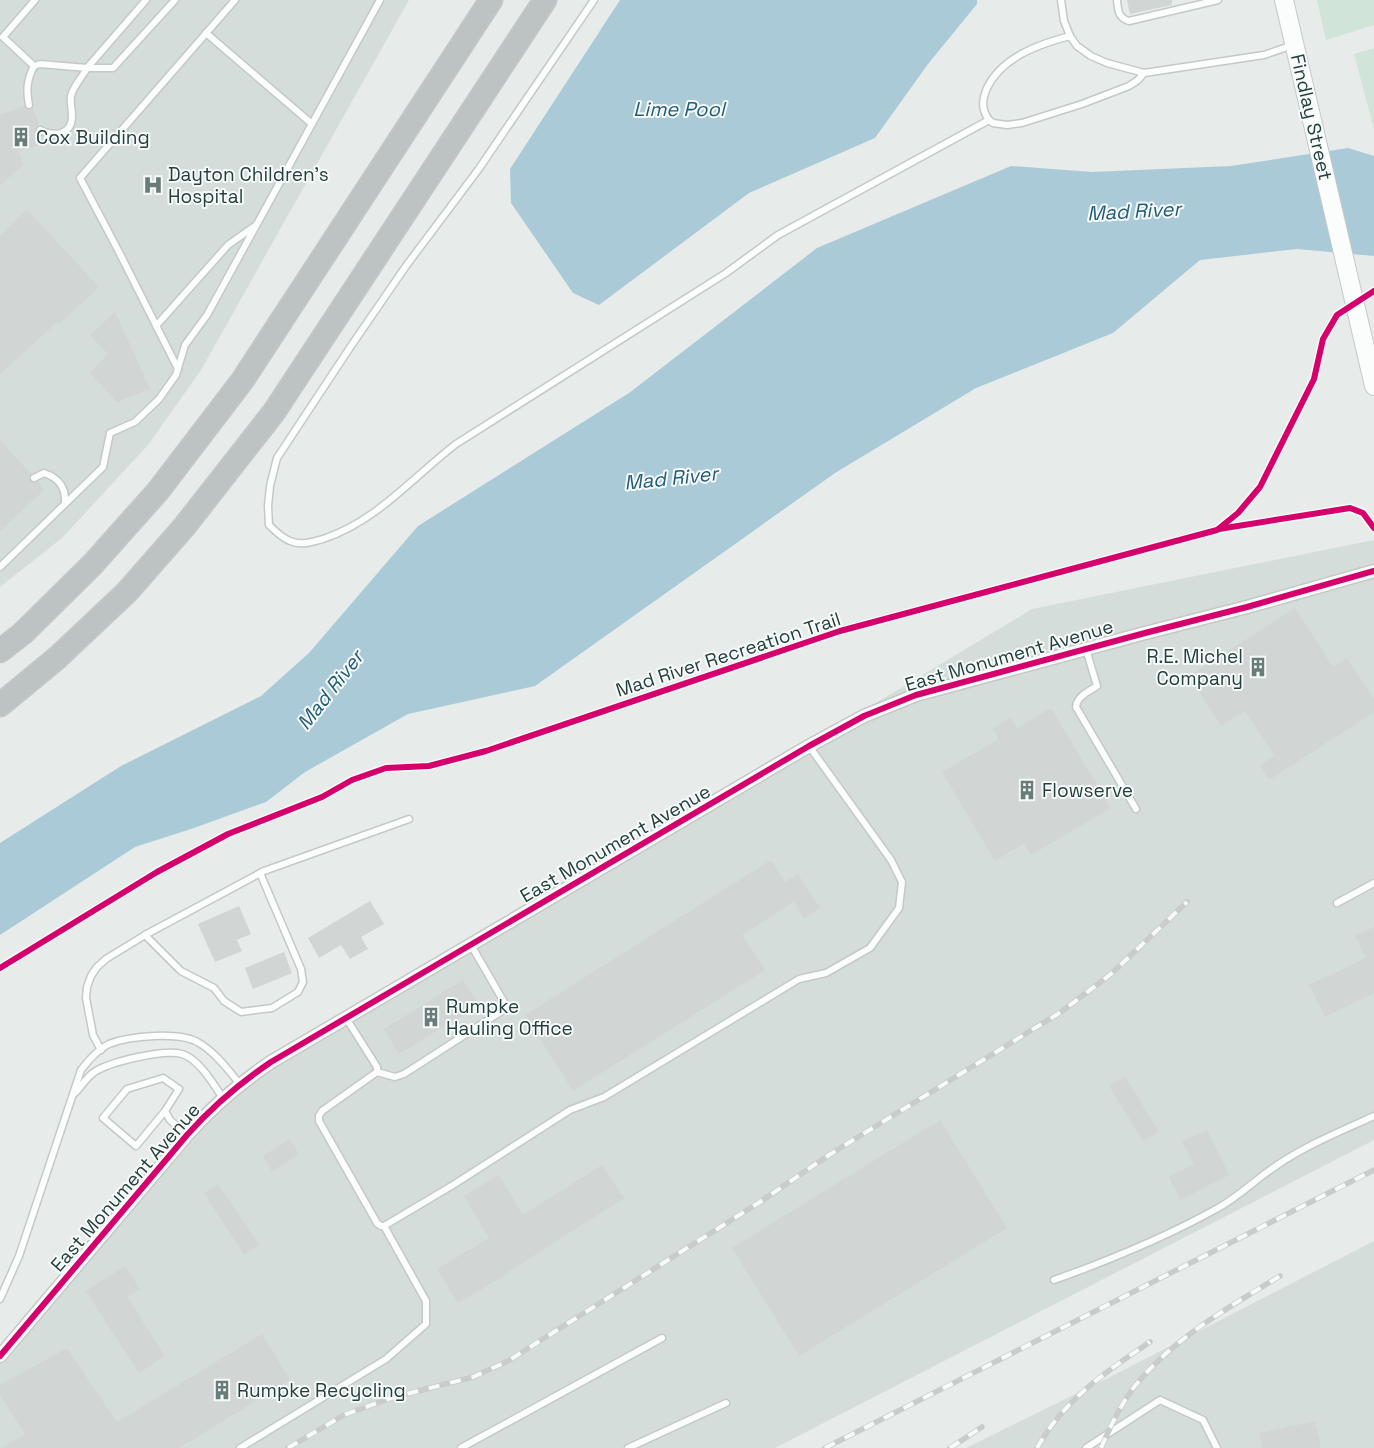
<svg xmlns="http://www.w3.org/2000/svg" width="1374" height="1448" viewBox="0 0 1374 1448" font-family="'Space Grotesk',sans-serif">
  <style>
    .built { fill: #d5ddda }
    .green { fill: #d1e4da }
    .water { fill: #aacad7 }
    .building { fill: #d1d5d4 }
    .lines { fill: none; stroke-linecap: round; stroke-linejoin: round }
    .lane-casing { stroke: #c4c9c7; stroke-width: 9 }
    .street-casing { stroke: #c4c9c7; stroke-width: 15 }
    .secondary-casing { stroke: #c3c9c8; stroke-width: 20 }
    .highway-casing { stroke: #c2cac9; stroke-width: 25 }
    .lane { stroke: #fbfcfc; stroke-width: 6 }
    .street { stroke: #fbfcfc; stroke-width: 12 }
    .secondary { stroke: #fbfcfc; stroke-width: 18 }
    .highway { stroke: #bcc3c2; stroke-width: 22 }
    .rail-casing { stroke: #c8cccb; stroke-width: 5.5 }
    .rail { stroke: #f6faf8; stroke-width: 4; stroke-dasharray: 11; stroke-linecap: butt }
    .cycleway-casing { stroke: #f6faf8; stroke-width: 9 }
    .cycleway { stroke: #d6006c; stroke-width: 6 }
    .labels { text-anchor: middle; stroke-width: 4; stroke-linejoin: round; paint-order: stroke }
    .street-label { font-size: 19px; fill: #253f3c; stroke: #f6faf8 }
    .poi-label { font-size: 19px; fill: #253f3c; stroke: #f6faf8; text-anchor: start }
    .water-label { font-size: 20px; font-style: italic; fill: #215c78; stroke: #f6faf8 }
  </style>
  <rect width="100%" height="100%" fill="#e7ecea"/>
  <g class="built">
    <path d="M0,0H409L201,370L148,445L62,538L0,587Z"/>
    <path d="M1374,540V1140L775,1448H0V1358L233,1090L1032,609Z"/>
    <path d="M1374,1241V1448H966L1110,1377Z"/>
  </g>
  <g class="green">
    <path d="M1317,0H1374V25L1326,40Z"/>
    <path d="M1374,48V129L1354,54Z"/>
  </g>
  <g class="water">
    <path d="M620,0H977V4L928,64L875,138L749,193L599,305L573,293L511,203L510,169Z"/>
    <path d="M1348,148L1374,156V256L1297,249L1200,260L1113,333L976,388L835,473L535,686L408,714L305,772L266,802L194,828L135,847L0,935V843L121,766L261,696L309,653L418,526L629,393L817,248L1011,166L1092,172L1231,166Z"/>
  </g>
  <g class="building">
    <path d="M1127,0H1172V5L1130,14Z"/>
    <path d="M24,106L28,110L33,108L39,125L36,128L35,131L42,136L45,144L19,151L23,165L0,185V115Z"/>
    <path d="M27,210L99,287L59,324L57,322L0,374V235Z"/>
    <path d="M115,312L150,389L117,402L90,373L108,354L90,335Z"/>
    <path d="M0,440L31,474L29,477L30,481L33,483L38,482L44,490L0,531Z"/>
    <path d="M1295,608L1333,667L1347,658L1374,699V712L1269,780L1260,765L1275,756L1245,711L1221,726L1189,676Z"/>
    <path d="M1051,708L1111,808L1031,855L1024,843L995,861L942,772L999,739L993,728L1011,718L1017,728Z"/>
    <path d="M771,860L785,882L798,874L820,908L804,919L794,902L742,935L765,970L573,1091L525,1015Z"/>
    <path d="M370,901L384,924L361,937L368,949L350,959L341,945L319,958L308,938Z"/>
    <path d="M239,906L251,934L237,940L242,951L215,962L198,924Z"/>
    <path d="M1374,927V993L1325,1017L1309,985L1366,958L1355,936Z"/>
    <path d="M284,952L292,973L253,989L245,968Z"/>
    <path d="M463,980L479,1005L399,1054L384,1029Z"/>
    <path d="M1125,1076L1159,1132L1143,1141L1109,1086Z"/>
    <path d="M940,1120L1007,1228L799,1356L732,1248Z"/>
    <path d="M1207,1130L1229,1175L1180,1200L1169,1177L1194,1164L1182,1142Z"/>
    <path d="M289,1139L299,1154L272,1171L263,1156Z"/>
    <path d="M602,1165L624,1198L508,1272L509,1273L458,1303L437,1269L489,1238L464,1196L499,1175L523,1215Z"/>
    <path d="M218,1184L259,1245L244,1255L204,1193Z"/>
    <path d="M125,1266L140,1289L127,1297L165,1356L139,1373L86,1291Z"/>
    <path d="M262,1334L290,1380L179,1448H2L25,1434L0,1395V1385L67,1348L117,1422Z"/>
    <path d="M1315,1421L1321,1448H1262L1259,1433Z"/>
  </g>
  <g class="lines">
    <defs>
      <g id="lane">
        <path d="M35,0L3,37L34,66L40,64L87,68H113L175,0"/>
        <path d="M594,0L478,170L406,266L351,346L277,458L270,486L268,506L269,525C275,531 282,538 290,541C301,546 312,542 323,539C377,521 412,478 456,444L726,273L778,235L989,120L993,123L1007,125L1022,123L1082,104L1129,86L1138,80L1144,73"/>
        <path d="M1061,0L1064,21L1070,36"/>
        <path d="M1117,0C1118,10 1118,18 1129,21L1218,0"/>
        <path d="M206,33L312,124"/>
        <path d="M29,105C26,89 27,80 34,66"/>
        <path d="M989,120C981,109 982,100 987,88C1002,57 1039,44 1070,36L1077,46L1091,56L1107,63L1144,73L1264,55L1293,45"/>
        <path d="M40,130C54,137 72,135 72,116C72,109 70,103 71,96C73,86 82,78 87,68L146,0"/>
        <path d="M156,326L228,245L255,226"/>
        <path d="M178,369L119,252L80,178L235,0"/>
        <path d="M34,478L44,473C59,478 66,488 65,503"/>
        <path d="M0,567L103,467L110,433L135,422L159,399L176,375L185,345L207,315L380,0"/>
        <path d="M1086,649L1097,686C1088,692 1077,696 1076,707L1136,809"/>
        <path d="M1337,903L1374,883"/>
        <path d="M145,935L181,971L214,988L224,1001L241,1012L272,1008L298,992L303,982L301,969L260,873"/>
        <path d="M346,1018L377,1067V1072L322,1111L319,1116V1121L377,1223L381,1226H384L453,1185L570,1110L604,1097L799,979L826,973L870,948L899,908L902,882L891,860L809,746"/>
        <path d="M101,1050L93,1035L86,998L87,987L91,976L97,967L106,959L145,935L264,871L409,819"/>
        <path d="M377,1072L395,1077L404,1074L502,1011L505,1006L504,1002L471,945"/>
        <path d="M75,1093C81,1087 86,1078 93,1073C108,1062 163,1049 182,1054C199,1059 213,1084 223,1098"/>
        <path d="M165,1111L136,1146L103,1118L127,1089L163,1078L179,1089L165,1111L170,1120L187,1135"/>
        <path d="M1054,1280C1110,1260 1166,1237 1218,1208C1238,1197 1254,1181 1273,1168C1302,1147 1341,1131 1374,1116"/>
        <path d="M0,1299L19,1256L81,1070C88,1061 98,1049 109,1044C129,1036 180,1031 199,1043C215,1052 228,1070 240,1084"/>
        <path d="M240,1448L386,1359L426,1324V1301L384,1226"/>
        <path d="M461,1448L662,1338"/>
        <path d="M628,1448L726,1403"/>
        <path d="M1086,1448L1160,1400L1203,1420L1217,1448"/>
      </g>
      <path id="street" d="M0,1356L187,1135C212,1107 240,1083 271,1062L809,746L864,716L916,695L1145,633L1247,607L1374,571"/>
      <path id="secondary" d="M1284,0L1374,386"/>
      <g id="highway">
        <path d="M0,651L23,633L92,565L158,491L242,381L491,0"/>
        <path d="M0,705L57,658L127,592L184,527L274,412L545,0"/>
      </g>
    </defs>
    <use href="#lane" class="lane-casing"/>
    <use href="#street" class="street-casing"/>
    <use href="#secondary" class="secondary-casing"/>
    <use href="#highway" class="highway-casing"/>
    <use href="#lane" class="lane"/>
    <use href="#street" class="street"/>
    <use href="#secondary" class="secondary"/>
    <use href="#highway" class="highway"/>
    <defs>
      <g id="rail">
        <path d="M288,1448L344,1415L391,1398L473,1377L508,1361L760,1202L829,1155L1061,1012L1111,974L1187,902"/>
        <path d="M825,1448L1374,1170"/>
        <path d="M950,1448L982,1427"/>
        <path d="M1037,1448C1064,1400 1105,1372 1150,1342"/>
        <path d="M1101,1448C1111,1425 1122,1401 1139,1381C1177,1336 1231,1306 1280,1276"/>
      </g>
    </defs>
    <use href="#rail" class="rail-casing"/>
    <use href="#rail" class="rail"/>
    <defs>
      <g id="cycleway">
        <path d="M1219,529L1350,508L1363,513L1374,528"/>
        <path d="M0,968L157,872L228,834L322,797L352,780L386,768L429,766L486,751L840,631L1217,530L1238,513L1260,487L1314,379L1323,339L1337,315L1374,291"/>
        <path d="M0,1356L187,1135C212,1107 240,1083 271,1062L809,746L864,716L916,695L1145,633L1247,607L1374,571"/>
      </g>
    </defs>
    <use href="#cycleway" class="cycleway-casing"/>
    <use href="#cycleway" class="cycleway"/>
  </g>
  <defs>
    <symbol id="building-bare" viewBox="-9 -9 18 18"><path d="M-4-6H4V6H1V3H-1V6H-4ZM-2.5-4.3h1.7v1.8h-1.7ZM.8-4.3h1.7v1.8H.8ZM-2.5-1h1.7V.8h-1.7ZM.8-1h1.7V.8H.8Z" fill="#697c79" stroke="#f6faf8" stroke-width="2.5" paint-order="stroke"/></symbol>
    <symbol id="hospital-bare" viewBox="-9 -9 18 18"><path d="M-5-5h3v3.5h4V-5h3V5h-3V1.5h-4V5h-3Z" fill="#697c79" stroke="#f6faf8" stroke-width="2.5" paint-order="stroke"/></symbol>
  </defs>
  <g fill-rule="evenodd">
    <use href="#building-bare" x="7" y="123" width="28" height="28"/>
    <use href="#hospital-bare" x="139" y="171" width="28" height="28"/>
    <use href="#building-bare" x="1244" y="653" width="28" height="28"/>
    <use href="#building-bare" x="1013" y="776" width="28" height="28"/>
    <use href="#building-bare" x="417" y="1003" width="28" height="28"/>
    <use href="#building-bare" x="208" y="1376" width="28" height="28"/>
  </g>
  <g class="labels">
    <g class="street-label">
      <text transform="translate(1312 117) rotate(77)" y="7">Findlay Street</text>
      <text transform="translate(728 654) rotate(-18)" y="7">Mad River Recreation Trail</text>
      <text transform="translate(1009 655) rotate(-16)" y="7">East Monument Avenue</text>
      <text transform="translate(615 843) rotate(-30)" y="7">East Monument Avenue</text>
      <text transform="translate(125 1187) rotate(-49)" y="7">East Monument Avenue</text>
    </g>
    <g class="poi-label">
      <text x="36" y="144">Cox Building</text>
      <text x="168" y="181">Dayton Children’s<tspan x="168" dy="22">Hospital</tspan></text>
      <text x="1243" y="663" text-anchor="end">R.E. Michel<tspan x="1243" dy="22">Company</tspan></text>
      <text x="1042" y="797">Flowserve</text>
      <text x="446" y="1013">Rumpke<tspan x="446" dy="22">Hauling Office</tspan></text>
      <text x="237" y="1397">Rumpke Recycling</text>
    </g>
    <g class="water-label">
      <text x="679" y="116">Lime Pool</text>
      <text transform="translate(1134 211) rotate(-3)" y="7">Mad River</text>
      <text transform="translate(671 478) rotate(-6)" y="7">Mad River</text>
      <text transform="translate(330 690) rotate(-52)" y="7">Mad River</text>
    </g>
  </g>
</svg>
